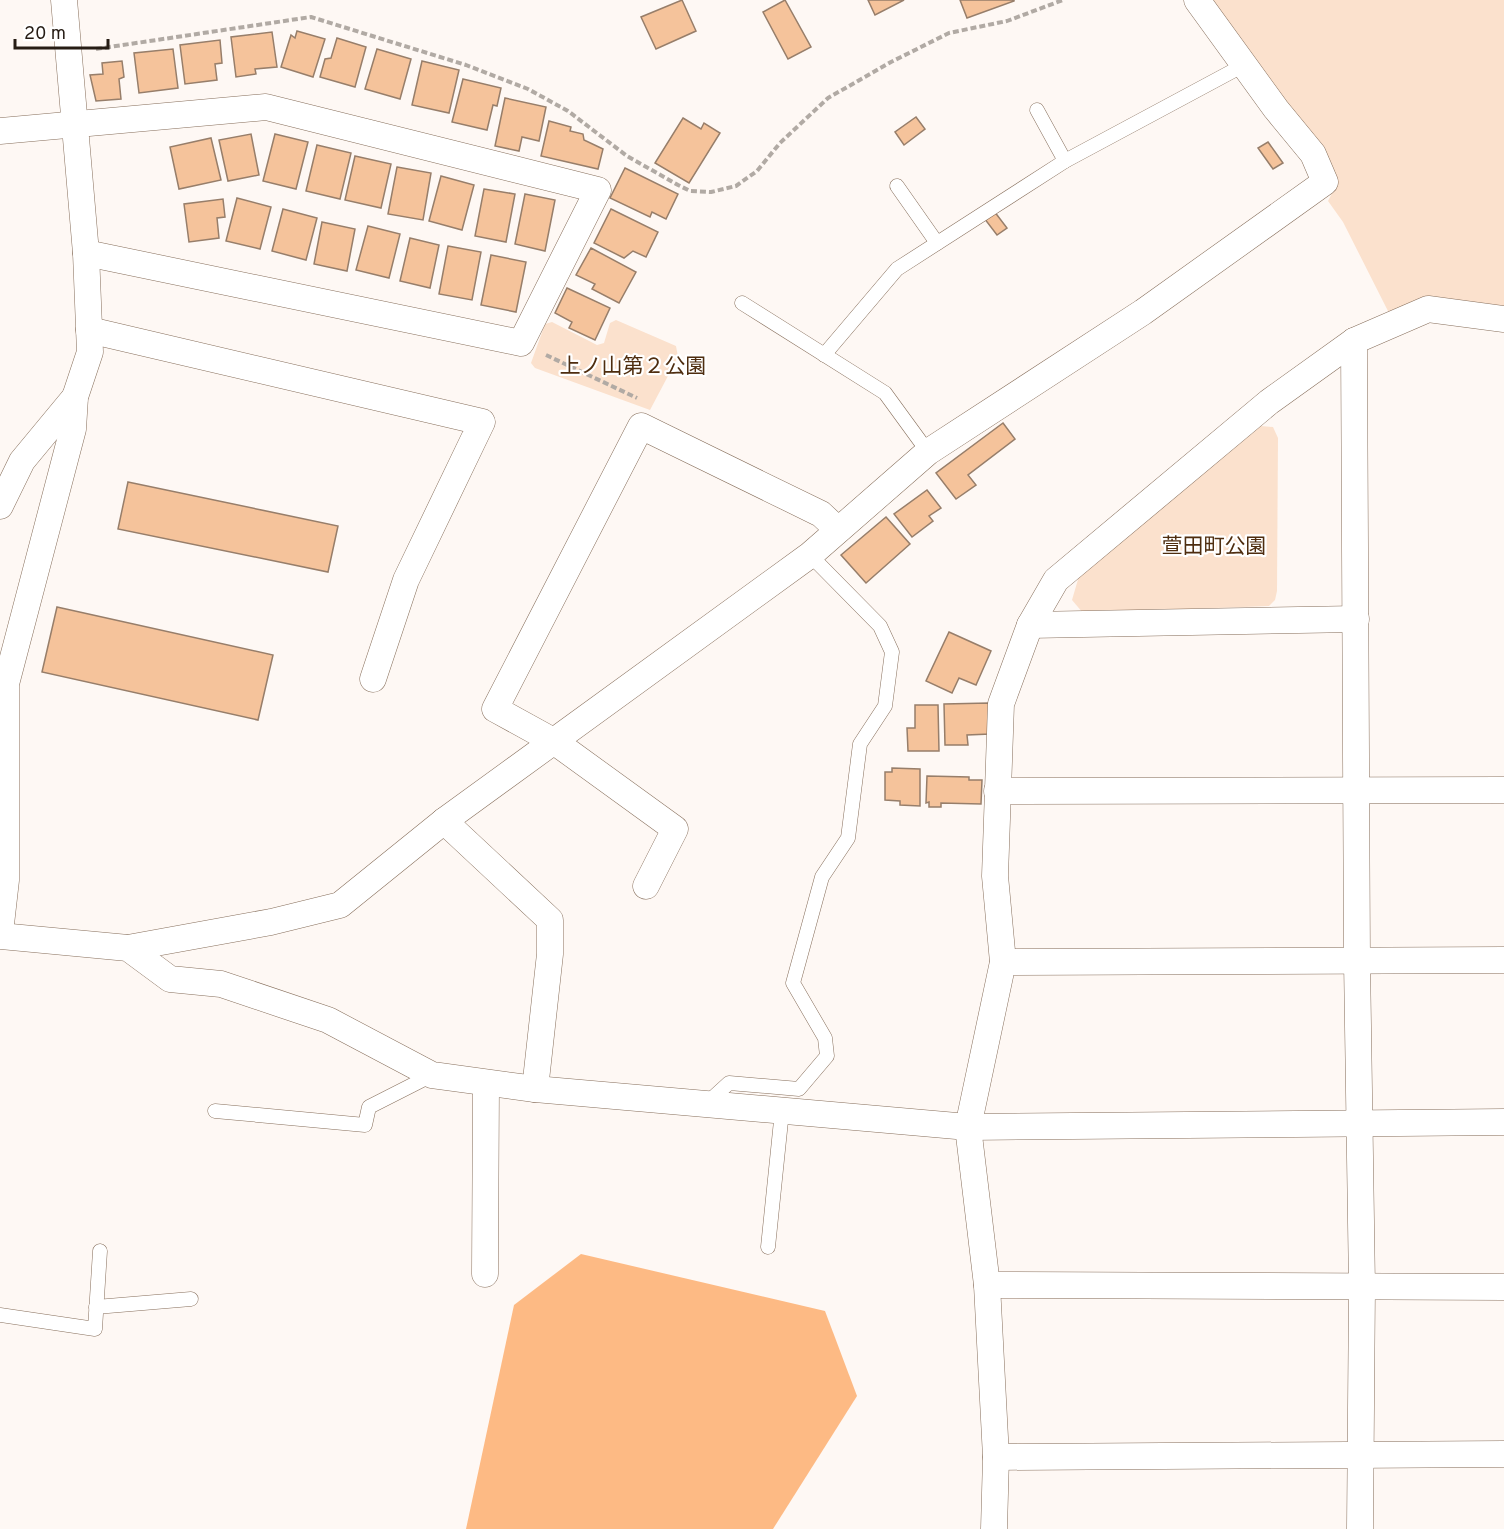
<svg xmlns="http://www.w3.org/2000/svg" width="1504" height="1529" viewBox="0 0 1504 1529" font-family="Overpass,'Noto Sans JP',sans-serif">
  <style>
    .green { fill: #fbe1cd }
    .forest { fill: #fdba84 }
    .building { fill: #f5c39b; stroke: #977e6a; stroke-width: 1.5 }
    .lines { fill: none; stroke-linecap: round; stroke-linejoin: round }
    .service-casing { stroke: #876f5c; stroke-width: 15 }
    .minor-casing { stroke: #876f5c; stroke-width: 27 }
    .path { stroke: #b1aaa4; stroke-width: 4; stroke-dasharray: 6 3; stroke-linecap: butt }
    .service { stroke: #fff; stroke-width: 14 }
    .minor { stroke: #fff; stroke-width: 26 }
    .labels { text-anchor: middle; stroke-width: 4.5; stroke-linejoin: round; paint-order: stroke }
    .park-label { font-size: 21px; fill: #4e2d0f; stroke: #fff }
  </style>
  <rect width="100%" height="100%" fill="#fef8f4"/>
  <g class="green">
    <path d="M1201,0H1504V313H1389L1343,222L1328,201L1336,185Z"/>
    <path d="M616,320L676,346L678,357L650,410L535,368L531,363L545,324L552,322L597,345L604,343L610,323Z"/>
    <path d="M1261,426L1273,427L1278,438L1277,591L1275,600L1269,606L1083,613L1072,600L1079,576Z"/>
  </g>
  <path class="forest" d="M581,1254L825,1311L857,1396L773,1529H466L514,1305Z"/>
  <g class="building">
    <path d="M682,0L696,31L656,49L641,17Z"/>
    <path d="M785,0L811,47L788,59L763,12Z"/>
    <path d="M868,0H904L875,15Z"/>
    <path d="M960,0H1014V1L967,18Z"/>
    <path d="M297,31L325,39L313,77L281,67L291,35L295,38Z"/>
    <path d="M272,32L277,67L255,69L256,74L236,77L231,37Z"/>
    <path d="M337,38L366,47L355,87L320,77L325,59L331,58Z"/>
    <path d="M220,40L222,63L215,64L217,80L185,84L180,45Z"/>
    <path d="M173,49L178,88L139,93L134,53Z"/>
    <path d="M377,49L411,59L400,99L365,89Z"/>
    <path d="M122,61L124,77L119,79L121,99L96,101L90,75L103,74L102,63Z"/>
    <path d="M422,61L459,70L449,113L412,105Z"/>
    <path d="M463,79L501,88L497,106L493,105L487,130L452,122Z"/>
    <path d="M505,98L546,107L539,141L522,137L519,151L495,146Z"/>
    <path d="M916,117L925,129L904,145L895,132Z"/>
    <path d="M683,118L701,129L704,123L720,133L689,183L655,163Z"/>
    <path d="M549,121L571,127L570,131L583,134L584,140L603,149L598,169L541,156Z"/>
    <path d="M251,134L259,175L228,181L219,140Z"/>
    <path d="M275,134L308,142L296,189L263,181Z"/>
    <path d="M211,138L221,180L179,189L170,147Z"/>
    <path d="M1268,142L1283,163L1273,169L1258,148Z"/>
    <path d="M317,145L351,153L340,199L306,191Z"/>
    <path d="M355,156L391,164L381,208L345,200Z"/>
    <path d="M397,167L431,173L423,220L388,214Z"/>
    <path d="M625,168L678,194L666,219L652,212L650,217L610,198Z"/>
    <path d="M441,176L474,185L462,230L429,221Z"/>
    <path d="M484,189L515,194L506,242L475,236Z"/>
    <path d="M525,194L555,200L545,251L515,244Z"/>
    <path d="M237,198L271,207L260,249L226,241Z"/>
    <path d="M223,199L225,217L217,218L219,238L189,242L184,204Z"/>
    <path d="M283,209L317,218L306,260L272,251Z"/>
    <path d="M611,209L658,232L646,257L633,251L624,258L594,243Z"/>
    <path d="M994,211L1007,228L997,235L984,218Z"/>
    <path d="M322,222L355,229L347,271L314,264Z"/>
    <path d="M368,226L400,234L389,278L356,270Z"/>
    <path d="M410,238L439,245L430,288L400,281Z"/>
    <path d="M448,246L481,252L472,300L439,294Z"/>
    <path d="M591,248L636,272L619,303L592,289L595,284L576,275Z"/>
    <path d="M491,255L526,262L516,312L481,305Z"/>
    <path d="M567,288L610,308L595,340L569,328L572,322L555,313Z"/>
    <path d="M1003,423L1015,439L968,475L976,485L956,499L936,473Z"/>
    <path d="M128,482L338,526L328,572L118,529Z"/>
    <path d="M927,490L941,508L929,516L933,521L912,537L894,514Z"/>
    <path d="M886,517L910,544L866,583L841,555Z"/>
    <path d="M57,607L273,655L258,720L42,672Z"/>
    <path d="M949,632L991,651L976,685L959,678L952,693L926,681Z"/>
    <path d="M989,703L990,734L967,735L968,745H945L944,704Z"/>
    <path d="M915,705H938L939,751H908L907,728H915Z"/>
    <path d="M892,768L920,769V806L900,805V801L885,800V772H892Z"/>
    <path d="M927,776L969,777V780H982L981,804L941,803V807H929V802L926,803Z"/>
  </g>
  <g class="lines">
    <defs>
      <g id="service">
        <path d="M1037,110L1065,161"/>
        <path d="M897,186L937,243"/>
        <path d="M742,303L885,393L928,452"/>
        <path d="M824,355L897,269L1065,161L1244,65"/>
        <path d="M706,1104L729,1083L799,1089L827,1056L825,1038L793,983L822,877L848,838L860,744L885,706L892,652L880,626L810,555"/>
        <path d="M215,1111L365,1125L369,1107L432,1075"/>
        <path d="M768,1247L782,1111"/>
        <path d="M96,1307L191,1299"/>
        <path d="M0,1315L95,1329L100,1251"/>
      </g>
      <g id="minor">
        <path d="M0,131L266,107L598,190L521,343L86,253"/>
        <path d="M89,330L482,422L406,580L373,679"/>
        <path d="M1354,341L1357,961L1362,1287L1360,1529"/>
        <path d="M0,506L22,461L75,397"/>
        <path d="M1030,625L1356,619"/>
        <path d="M997,791L1504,790"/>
        <path d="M444,821L550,920V954L535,1089"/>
        <path d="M646,886L675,829L555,742L495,709L641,426L821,514L837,529"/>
        <path d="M0,933L6,880V684L73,429L75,397L90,352L86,253L64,0"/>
        <path d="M0,936L128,948L170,979L221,984L328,1020L432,1075L535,1089L968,1127L1504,1122"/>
        <path d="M128,948L271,922L340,905L444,821L810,555L928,452L1143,312L1325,182L1313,154L1276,109L1197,0"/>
        <path d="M1003,962L1504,960"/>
        <path d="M485,1274L486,1083"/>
        <path d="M987,1285L1504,1287"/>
        <path d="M996,1457L1504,1454"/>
        <path d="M994,1529L996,1457L987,1285L968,1127L1003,962L995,876L1001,704L1030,625L1056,580L1269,402L1354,341L1428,309L1504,319"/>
      </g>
    </defs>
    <use href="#service" class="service-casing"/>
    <use href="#minor" class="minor-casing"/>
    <g class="path">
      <path d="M96,49L311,17L466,65L528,89L568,111L627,156L678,185L690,191L711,192L736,186L757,171L780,143L828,98L891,62L949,33L1007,21L1063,0"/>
      <path d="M546,355L637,398"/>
    </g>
    <use href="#service" class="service"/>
    <use href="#minor" class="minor"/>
  </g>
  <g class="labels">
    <g class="park-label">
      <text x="633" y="373">上ノ山第２公園</text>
      <text x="1214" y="553">萱田町公園</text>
    </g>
  </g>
  <path d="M15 39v9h93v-9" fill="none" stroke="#261c14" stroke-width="3"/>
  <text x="24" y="39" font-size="18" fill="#261c14" stroke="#ffffff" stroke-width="4.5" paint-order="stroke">20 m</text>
</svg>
